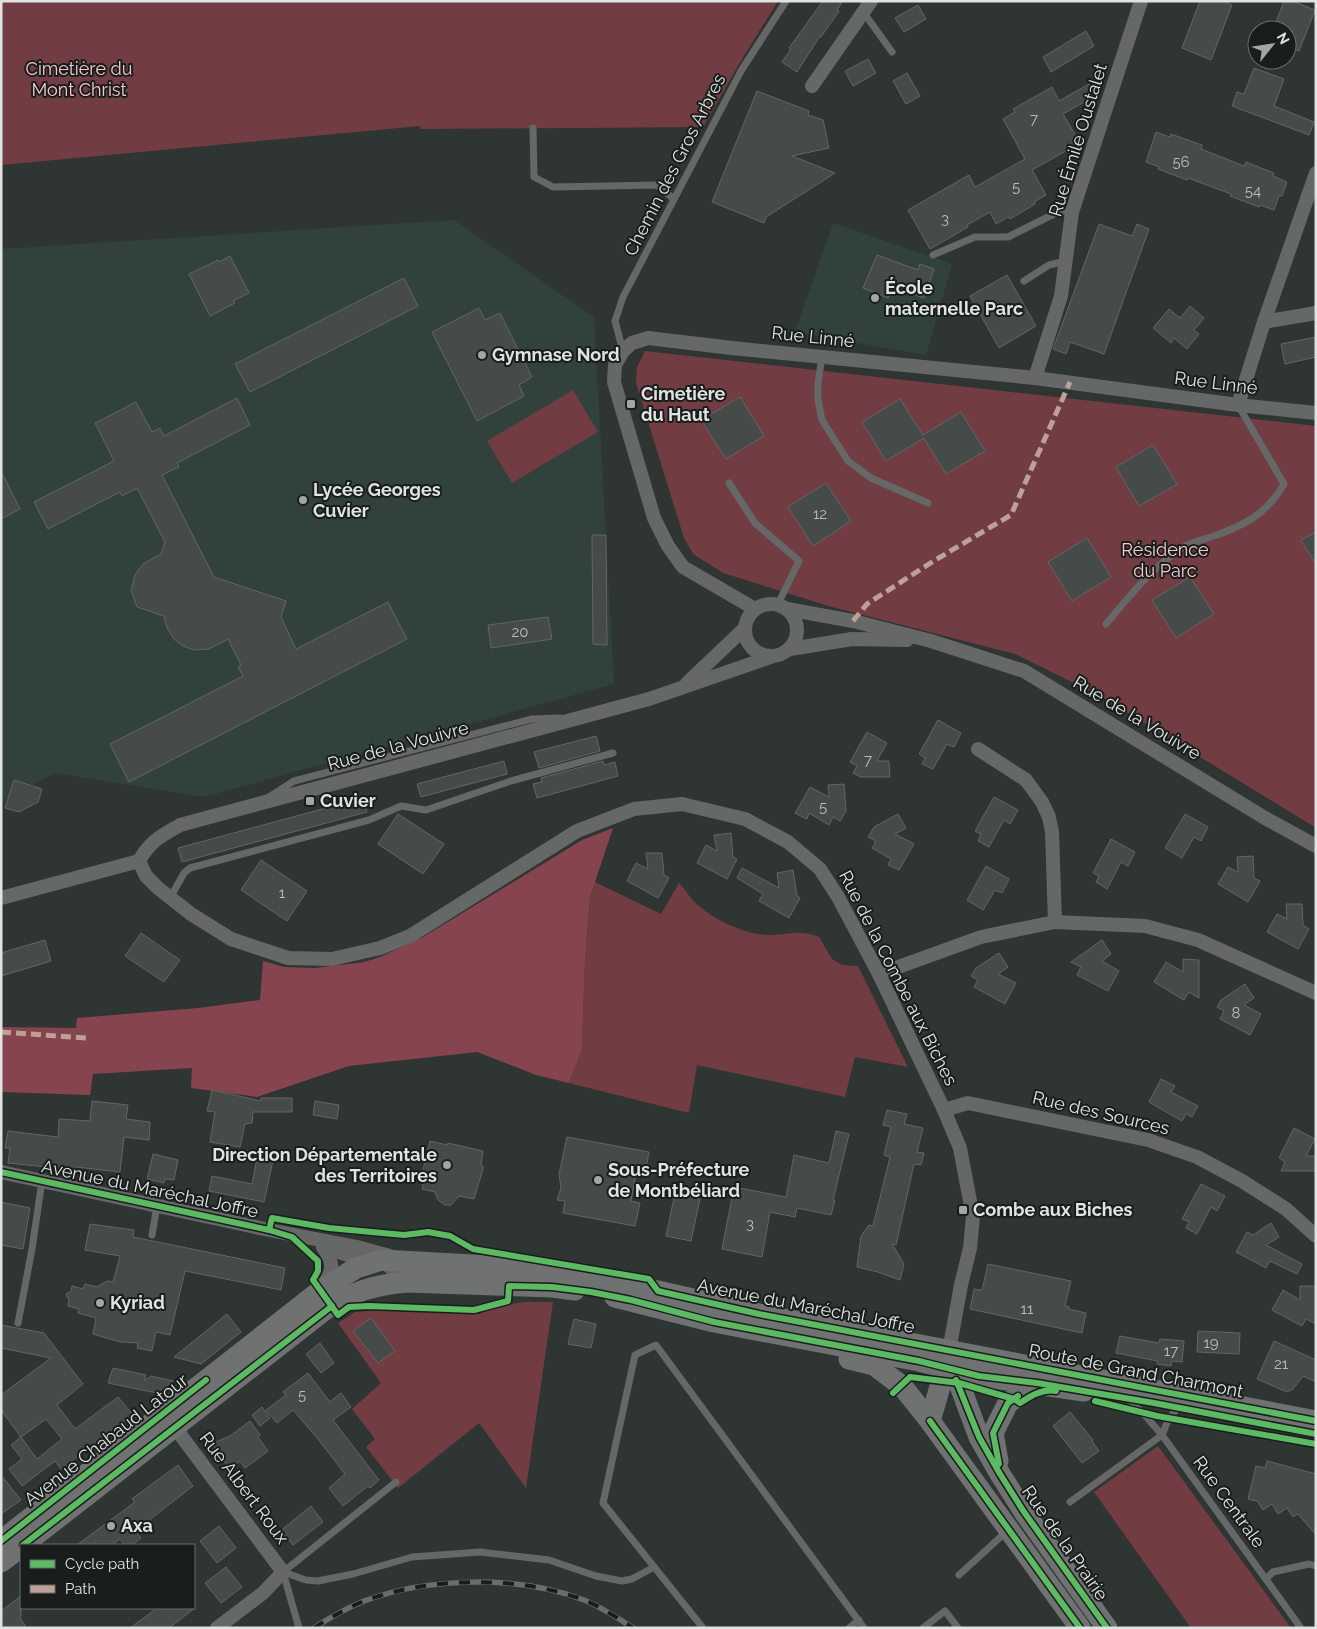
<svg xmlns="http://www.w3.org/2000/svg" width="1317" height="1629" viewBox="0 0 1317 1629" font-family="Raleway,sans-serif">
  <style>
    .built { fill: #31413b }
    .green { fill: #723c43 }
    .forest { fill: #86444e }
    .building { fill: #464b49; stroke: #626665 }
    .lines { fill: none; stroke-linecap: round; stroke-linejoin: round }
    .service { stroke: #666868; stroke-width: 7 }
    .minor { stroke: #666868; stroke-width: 14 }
    .primary { stroke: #6f7271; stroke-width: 21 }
    .rail-casing { stroke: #6a6d6c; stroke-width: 5.5 }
    .rail { stroke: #191d1b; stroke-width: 4; stroke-dasharray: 11; stroke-linecap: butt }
    .quiet { stroke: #bda197; stroke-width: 5; stroke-dasharray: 10 5; stroke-linecap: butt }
    .cycleway-casing { stroke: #191d1b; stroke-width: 9 }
    .cycleway { stroke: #5cba63; stroke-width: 6 }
    .poi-dot { fill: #a1a7a4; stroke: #191d1b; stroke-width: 2 }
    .labels { text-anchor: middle; stroke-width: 4; stroke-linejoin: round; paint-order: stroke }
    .number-label { font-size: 15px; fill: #b8bebc }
    .park-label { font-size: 18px; fill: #f6c7cb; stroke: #191d1b }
    .street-label { font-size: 18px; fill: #dee4e2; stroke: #191d1b }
    .poi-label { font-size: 18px; font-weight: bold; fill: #dee4e2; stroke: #191d1b; text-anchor: start }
  </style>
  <rect width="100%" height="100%" fill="#2f3532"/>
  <g class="built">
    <path d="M454,220L594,317L614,684L204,797L55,773L1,802V249Z"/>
    <path d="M833,223L952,264L926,355L795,332Z"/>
  </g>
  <g class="green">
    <path d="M1,1H778L742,59L703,127L421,129L420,126L1,165Z"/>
    <path d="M645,351L1316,426V828L1102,697L1015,654L832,607L723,573L693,554L684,538L636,383L637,367Z"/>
    <path d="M573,390L598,432L512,483L487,441Z"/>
    <path d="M595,882L661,914L679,883C686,890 691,900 699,906C716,921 747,935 770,935C789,935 800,929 819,937L832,959L842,965L858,966L908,1067L855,1057L845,1097L697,1065L689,1113L569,1083L582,1049L585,961L590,897Z"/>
    <path d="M525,1302H553L526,1488L479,1423L398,1488L366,1447L375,1439L352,1409L381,1383L338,1323L355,1312L399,1309L479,1314L499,1306Z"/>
    <path d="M1158,1446L1291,1628H1191L1094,1492Z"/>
  </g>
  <path class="forest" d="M613,828L590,897L585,961L582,1049L569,1083L536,1075L477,1052L349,1066L257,1097L191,1088L192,1068L93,1074L90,1095L1,1092V1027L76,1028L77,1018L198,1008L260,1000L263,961L284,967L315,968L364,962L380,957L423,937L582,840Z"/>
  <g class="building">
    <path d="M823,1H843L837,10L839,11L821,37L820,36L797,72L782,62L791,49L789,48Z"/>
    <path d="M1200,1H1222L1232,5L1211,60L1182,48Z"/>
    <path d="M1284,1H1292L1315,10L1299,51L1287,46V30H1273Z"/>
    <path d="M918,5L926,19L904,32L895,18Z"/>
    <path d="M1086,31L1094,46L1051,72L1043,57Z"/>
    <path d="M868,59L876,73L853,86L845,71Z"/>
    <path d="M1254,68L1284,79L1274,106L1314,122L1309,135L1232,106L1237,92L1244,94Z"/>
    <path d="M907,73L920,96L906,104L893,81Z"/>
    <path d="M1089,84L1095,96L1063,114L1080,143L1032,170L1046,195L1034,202L1035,204L1010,219L1008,217L996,224L990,212L967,225L968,227L930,249L908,210L969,175L975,187L1025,159L1003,119L1015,112L1013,109L1052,87L1059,101Z"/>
    <path d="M757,91L809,111L808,115L823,120L829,148L792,156L835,173L766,217L764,223L712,202Z"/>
    <path d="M1156,132L1170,137L1171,134L1202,145L1201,149L1244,166L1246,162L1274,173L1273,176L1287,182L1282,196H1279L1274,210L1260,205L1259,207L1230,196L1231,194L1188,178L1187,180L1158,169L1159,167L1146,162Z"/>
    <path d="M1099,224L1132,236L1137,224L1149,229L1104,354L1070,342L1066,354L1053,349Z"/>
    <path d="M877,255L918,270L920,264L934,269L924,298L892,287L888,298L863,288Z"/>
    <path d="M230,256L249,293L233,301L235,303L210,316L189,274L218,260L219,262Z"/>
    <path d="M1007,275L1036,326L999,348L970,296Z"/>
    <path d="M404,278L418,306L250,392L235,364Z"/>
    <path d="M1190,306L1204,318L1194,330L1199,334L1187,349L1174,338L1171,343L1153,328L1169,309L1180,318Z"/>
    <path d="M479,308L485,320L500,313L532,377L519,385L524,396L477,421L432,332Z"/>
    <path d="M1316,337V357L1285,364L1281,344Z"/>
    <path d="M740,397L764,436L726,459L701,420Z"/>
    <path d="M237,398L250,425L177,463L179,467L162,475L214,577L286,601L281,617L296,649L388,602L407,639L129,782L110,744L243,676L238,667L241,665L228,639L209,649L194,650L183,646L174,639L167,628L164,616L137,607L131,590L135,575L143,564L161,554L165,542L137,488L122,496L120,492L48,529L34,502L114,461L95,423L136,402L152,432L160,428L164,436Z"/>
    <path d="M900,399L923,435L961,412L985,451L946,474L924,438L886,461L862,422Z"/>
    <path d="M1153,445L1177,484L1139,506L1116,467Z"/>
    <path d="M1,471L20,509L1,519Z"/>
    <path d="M826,483L851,521L813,546L788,507Z"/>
    <path d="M1316,532V565L1301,540Z"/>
    <path d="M592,535H606L607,645L593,644Z"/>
    <path d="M1087,538L1111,577L1072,601L1048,562Z"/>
    <path d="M1190,577L1214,614L1176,638L1152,600Z"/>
    <path d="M548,617L552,639L491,648L488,625Z"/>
    <path d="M938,720L961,733L954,747L947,744L933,769L922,764L925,758L919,754Z"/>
    <path d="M867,732L887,743L877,761H889L890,777H861L853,773L857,766L850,762Z"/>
    <path d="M596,736L600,751L539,768L534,752Z"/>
    <path d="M504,761L507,774L421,797L417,784Z"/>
    <path d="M603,761L604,765L615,762L618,776L537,798L533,784L542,782L541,778Z"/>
    <path d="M14,780L42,789L38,802L19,812L5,808Z"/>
    <path d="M844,784L846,811L840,821L833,817L829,825L809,813L807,819L795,813L810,787L829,797L828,785Z"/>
    <path d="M994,797L1018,810L1010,824L1004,820L989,847L978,841L981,834L975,831Z"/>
    <path d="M363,798L367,812L182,862L178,848Z"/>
    <path d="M398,814L444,844L423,874L378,844Z"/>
    <path d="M898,814L906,828L895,834L914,844L899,870L888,865L891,859L872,848L876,841L868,837L874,827Z"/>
    <path d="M1185,814L1208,827L1201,841L1194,837L1182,858L1165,848Z"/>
    <path d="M731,833L733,857L737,859L727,879L697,863L706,845L717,851L714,835Z"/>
    <path d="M1111,839L1135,852L1128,866L1121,862L1107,889L1096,882L1099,876L1093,873Z"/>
    <path d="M646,853H662L664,875L669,878L658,898L627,881L636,863L648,869Z"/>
    <path d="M1253,856L1254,878L1260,881L1248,902L1218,884L1228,867L1238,872L1237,857Z"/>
    <path d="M261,860L307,891L287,921L241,890Z"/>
    <path d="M986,866L1009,879L1002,893L995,890L983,910L967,900Z"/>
    <path d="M742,868L779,888L777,873L793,870L797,896L800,898L789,918L759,901L763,894L737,878Z"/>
    <path d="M1286,904H1302L1303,925L1309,929L1298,949L1267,932L1277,914L1287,919Z"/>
    <path d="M141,933L180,960L164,982L125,956Z"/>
    <path d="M45,940L51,961L1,976V953Z"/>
    <path d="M1102,940L1111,954L1102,961L1119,971L1108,991L1077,975L1081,967L1071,962Z"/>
    <path d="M999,953L1008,967L998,974L1016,983L1005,1004L974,987L978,980L971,976L976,968Z"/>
    <path d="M1183,959L1199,960V998L1189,992L1184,1000L1154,982L1166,962L1183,972Z"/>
    <path d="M1245,984L1254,998L1244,1005L1261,1014L1250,1035L1220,1019L1224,1011L1217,1007L1221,1000Z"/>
    <path d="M1161,1079L1175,1086L1171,1092L1198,1106L1192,1117L1186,1114L1182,1121L1149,1102Z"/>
    <path d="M212,1090L261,1101V1098H292V1112H253L252,1123L245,1124L240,1147L210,1142L215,1112L207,1111Z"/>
    <path d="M92,1101L128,1105L126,1119L150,1122L149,1140L124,1137L120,1172L76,1167L75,1170L8,1163L10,1148H5L8,1131L58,1137L59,1119L90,1121Z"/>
    <path d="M315,1101L339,1105L337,1119L313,1115Z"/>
    <path d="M887,1110L907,1114L904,1124L923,1128L917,1152L924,1153L921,1165L914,1164L896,1245L892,1244L904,1264L900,1280L878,1272L857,1267L861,1236L869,1225L873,1226L890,1157L884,1155L891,1127L883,1125Z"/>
    <path d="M1294,1128L1315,1139L1306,1156H1316V1171H1281L1285,1162L1279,1158Z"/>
    <path d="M836,1131L849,1134L833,1200H835L831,1215L797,1208L795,1217L770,1212L762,1257L722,1249L734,1187L786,1197L794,1155L829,1163Z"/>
    <path d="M567,1137L649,1152L645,1175L636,1174L631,1201L640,1203L635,1226L563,1213L565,1201L557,1200L561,1188L559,1174Z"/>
    <path d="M430,1141L447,1145L448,1143L483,1151L481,1165L483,1166V1169L474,1199L459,1196L451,1205H445L438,1200L435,1192L422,1189L425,1174H422Z"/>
    <path d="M258,1153L274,1156L264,1202L209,1191L212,1176L252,1184Z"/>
    <path d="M153,1154L178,1160L174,1180L165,1179L164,1183L147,1179Z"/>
    <path d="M1201,1184L1225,1196L1217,1211L1211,1207L1197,1234L1186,1228L1189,1222L1182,1219Z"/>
    <path d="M681,1187L696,1190L694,1198L700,1199L691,1241L666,1236L675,1193L679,1194Z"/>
    <path d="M1,1202L30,1208L23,1249L1,1245Z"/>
    <path d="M1271,1223L1279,1237L1266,1245L1302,1264L1297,1274L1270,1261L1266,1268L1236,1252L1247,1232L1253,1235Z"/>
    <path d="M90,1224L134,1230L133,1237L285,1268L281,1290L185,1271L170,1335L156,1332L152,1351L137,1348L138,1343L120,1342L93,1334L96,1318L78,1313L79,1309L68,1306L69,1300L66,1294L71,1291L72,1286L83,1289L85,1284L97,1287L107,1281L113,1282L120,1256L85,1250Z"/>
    <path d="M988,1264L1071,1281L1065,1306L1069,1307V1309L1086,1313L1082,1333L970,1309L974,1289L982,1290Z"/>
    <path d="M1300,1286H1316V1324L1306,1319L1302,1326L1272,1310L1283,1290L1300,1300Z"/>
    <path d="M227,1314L241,1332L201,1364L174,1357Z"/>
    <path d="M371,1318L395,1351L378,1363L353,1331Z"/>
    <path d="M574,1319L596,1324L591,1348L568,1344Z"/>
    <path d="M1,1325L44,1333L83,1384L57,1405L75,1429L118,1397L133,1415L61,1469L55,1461L22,1486L9,1469L22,1459L11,1445L21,1437L37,1459L62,1439L46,1419L21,1437L1,1410V1395L51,1358L1,1348Z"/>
    <path d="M1198,1331L1240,1333L1239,1354L1197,1352Z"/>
    <path d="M1120,1336L1159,1343L1160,1339L1184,1341L1182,1362L1172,1361L1171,1366L1157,1364L1158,1361L1116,1353Z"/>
    <path d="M1274,1341L1316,1360V1382L1303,1376L1293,1389L1287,1392L1257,1379Z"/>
    <path d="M320,1343L334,1363L321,1373L306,1354Z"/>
    <path d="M113,1368L146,1375L144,1381L151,1376L173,1381L157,1393L108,1383Z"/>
    <path d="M308,1373L330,1402L341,1393L351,1407L333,1420L379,1480L370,1488L368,1486L343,1506L329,1488L345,1474L318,1439L293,1410L277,1423L266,1410L286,1395L283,1392Z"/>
    <path d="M262,1407L270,1418L260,1426L252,1415Z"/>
    <path d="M1070,1412L1093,1440L1092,1441L1099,1451L1082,1463L1053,1426Z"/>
    <path d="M250,1421L260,1435L258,1437L268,1451L245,1468L240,1461L230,1469L214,1448L216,1442L230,1436Z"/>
    <path d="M1267,1461L1316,1474V1535L1298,1514L1293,1517L1287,1508L1278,1514L1272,1504L1263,1510L1257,1501L1248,1499L1256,1466L1265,1468Z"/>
    <path d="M178,1465L193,1486L135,1531L141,1538L132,1545H125L120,1539L112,1545H77L135,1502L132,1499Z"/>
    <path d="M1,1475L21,1500L1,1514Z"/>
    <path d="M311,1506L323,1522L293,1545L290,1541L274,1536Z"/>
    <path d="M219,1526L236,1548L217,1563L200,1541Z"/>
    <path d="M226,1567L242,1587L221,1603L205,1583Z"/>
    <path d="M21,1596V1617L20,1618L27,1628H1V1611Z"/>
    <path d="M157,1608H195L169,1628H130Z"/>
  </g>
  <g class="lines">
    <g class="service">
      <path d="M864,13L892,52"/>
      <path d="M533,128L534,177L553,187L657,185L674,199"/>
      <path d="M933,255L975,237H1008L1060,211L1072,212"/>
      <path d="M1024,281L1049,265L1066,261"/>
      <path d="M623,351L615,321L623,297L741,71L786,1"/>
      <path d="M822,357L818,383V400L822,420L848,461L871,478L928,503"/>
      <path d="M729,483L755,523L799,561L778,604"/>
      <path d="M1106,624C1130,596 1151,568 1182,548C1190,542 1202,540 1211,537C1243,526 1266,515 1284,484L1238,405"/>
      <path d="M269,797L294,781L532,719L560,718"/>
      <path d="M170,898L184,873L190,868L369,820L401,806L426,810L511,781L613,753"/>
      <path d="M152,1235L157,1206"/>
      <path d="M18,1323L32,1249L42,1181"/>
      <path d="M1127,1398L1142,1412L1162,1435L1301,1628"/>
      <path d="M1070,1502L1162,1435L1169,1418L1178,1408"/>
      <path d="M283,1572L306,1580L318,1581L353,1574L412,1557L480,1552L549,1560L596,1576L622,1581L632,1579L654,1567"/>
      <path d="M283,1572L396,1482"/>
      <path d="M283,1572L299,1628"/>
      <path d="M959,1575L1007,1531"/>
      <path d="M1266,1579L1273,1572L1309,1564L1316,1566"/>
      <path d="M703,1628L603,1503L635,1355L656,1345L864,1628"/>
      <path d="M849,1628L859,1620"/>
      <path d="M923,1628L945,1611L958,1628"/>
    </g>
    <g class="minor">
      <path d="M812,86L871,1"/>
      <path d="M1264,322L1316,313"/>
      <path d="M1035,378L1061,296L1072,212L1141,1"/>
      <path d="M1238,405L1264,322L1316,173"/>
      <circle cx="771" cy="630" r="26"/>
      <path d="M755,609L683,567L668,546L654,518L614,382L615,365L623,351L632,343L648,338L732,348L1035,378L1238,405L1316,413"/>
      <path d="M787,609L853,621L931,641L1024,671L1265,818L1316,846"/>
      <path d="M790,649L852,639L907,640"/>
      <path d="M687,683L745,628"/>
      <path d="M978,749L1026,780L1042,802L1049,817L1052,832L1055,922"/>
      <path d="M139,861L146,876L158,888L191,914L231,939L288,958L332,959L380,948L410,936L577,831L634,809L682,804L745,819L788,842L820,869L838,897L879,974L944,1110L960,1148L973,1217L970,1248L961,1285L949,1351"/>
      <path d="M139,861C150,841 161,836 180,825L649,699L771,657"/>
      <path d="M1,898L139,861"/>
      <path d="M879,974L981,937L1055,922L1145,926L1198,940L1316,993"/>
      <path d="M944,1110L968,1103L1148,1140L1197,1157L1242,1181L1286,1209L1316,1236"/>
      <path d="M1,1172L269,1230L357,1247L390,1256"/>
      <path d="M323,1247C334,1263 334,1269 323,1286"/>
      <path d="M327,1248L356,1258L382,1260L407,1282"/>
      <path d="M176,1426L182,1437L283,1572L263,1593L217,1628"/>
    </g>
    <g class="primary">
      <path d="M615,1297L714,1322L919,1361L979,1376L1084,1391"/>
      <path d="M849,1359L874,1365L902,1386L930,1421L1080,1628"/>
      <path d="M947,1368L959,1383L979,1437L1000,1474L1024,1512L1107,1628"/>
      <path d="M930,1421L948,1359"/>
      <path d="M998,1461L993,1433L1008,1403L1037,1383"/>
      <path d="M1,1541L321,1290L356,1268L382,1260L510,1267L572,1275L658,1291L759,1314L1316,1421"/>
      <path d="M23,1545L326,1309C354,1291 374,1285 407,1282L552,1287L575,1290"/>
      <path d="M1,1562L21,1547"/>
    </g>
    <defs>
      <path id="rail" d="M314,1628C329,1618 347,1608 364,1601C429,1577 518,1575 584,1600C601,1607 618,1618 633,1628"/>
    </defs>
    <use href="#rail" class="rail-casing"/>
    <use href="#rail" class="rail"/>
    <g class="quiet">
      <path d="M853,621L867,604L932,562L1011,515L1070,382"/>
      <path d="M1,1032L86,1038"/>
    </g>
    <defs>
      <g id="cycleway">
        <path d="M1,1172L269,1230L292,1237L318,1261V1271L313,1280L338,1315L349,1307L369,1306L474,1310L508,1301L509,1286L552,1287L591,1292L631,1300L714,1322L919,1361L979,1376L1037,1383L1154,1403L1316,1434"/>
        <path d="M269,1230L272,1218L329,1228L404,1235L428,1232L450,1236L473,1249L649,1279L658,1291L759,1314L1316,1421"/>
        <path d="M956,1380L979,1437L1000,1474L1024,1512L1107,1628"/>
        <path d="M893,1393L910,1377L959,1383L1014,1399L1020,1403C1030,1396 1043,1388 1056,1391"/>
        <path d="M1095,1401L1157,1416L1316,1444"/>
        <path d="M930,1421L1080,1628"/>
        <path d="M999,1464L993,1433L1008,1403L1018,1396"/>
        <path d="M1,1541L206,1380"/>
        <path d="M23,1545L332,1306"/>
      </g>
    </defs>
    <use href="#cycleway" class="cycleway-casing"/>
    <use href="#cycleway" class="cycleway"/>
  </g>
  <g class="poi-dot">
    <circle cx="875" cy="298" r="5"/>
    <circle cx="482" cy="355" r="5"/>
    <rect x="626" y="399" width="10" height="10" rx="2.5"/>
    <circle cx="303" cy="500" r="5"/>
    <rect x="305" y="796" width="10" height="10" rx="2.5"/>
    <circle cx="447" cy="1165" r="5"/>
    <circle cx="598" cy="1180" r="5"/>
    <rect x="958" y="1205" width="10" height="10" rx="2.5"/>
    <circle cx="100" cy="1303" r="5"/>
    <circle cx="111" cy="1526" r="5"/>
  </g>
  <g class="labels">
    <g class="number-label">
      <text x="1034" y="124">7</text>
      <text x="1181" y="167">56</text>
      <text x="1016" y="192">5</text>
      <text x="1253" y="196">54</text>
      <text x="945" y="224">3</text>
      <text x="820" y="519">12</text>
      <text x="520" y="637">20</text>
      <text x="868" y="765">7</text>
      <text x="823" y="812">5</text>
      <text x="282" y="898">1</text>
      <text x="1236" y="1018">8</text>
      <text x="750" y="1229">3</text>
      <text x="1027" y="1314">11</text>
      <text x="1211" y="1348">19</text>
      <text x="1171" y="1356">17</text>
      <text x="1281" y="1369">21</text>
      <text x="302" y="1400">5</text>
    </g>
    <g class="park-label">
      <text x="79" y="75">Cimetière du<tspan x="79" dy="21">Mont Christ</tspan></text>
      <text x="1165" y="556">Résidence<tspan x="1165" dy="21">du Parc</tspan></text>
    </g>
    <g class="street-label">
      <text transform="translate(1078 140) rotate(-73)" y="6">Rue Émile Oustalet</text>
      <text transform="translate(675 165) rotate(-63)" y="6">Chemin des Gros Arbres</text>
      <text transform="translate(813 337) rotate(6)" y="6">Rue Linné</text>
      <text transform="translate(1216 383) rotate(7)" y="6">Rue Linné</text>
      <text transform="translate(1137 718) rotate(31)" y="6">Rue de la Vouivre</text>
      <text transform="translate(398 746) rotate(-15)" y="6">Rue de la Vouivre</text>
      <text transform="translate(898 978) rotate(63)" y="6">Rue de la Combe aux Biches</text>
      <text transform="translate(1101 1113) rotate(13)" y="6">Rue des Sources</text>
      <text transform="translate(150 1189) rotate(12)" y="6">Avenue du Maréchal Joffre</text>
      <text transform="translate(806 1306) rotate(11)" y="6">Avenue du Maréchal Joffre</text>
      <text transform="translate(1136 1371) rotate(11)" y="6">Route de Grand Charmont</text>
      <text transform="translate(106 1440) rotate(-38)" y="6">Avenue Chabaud Latour</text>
      <text transform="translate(244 1488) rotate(53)" y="6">Rue Albert Roux</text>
      <text transform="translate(1229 1502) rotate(54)" y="6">Rue Centrale</text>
      <text transform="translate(1065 1543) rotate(55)" y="6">Rue de la Prairie</text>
    </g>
    <g class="poi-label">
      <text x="885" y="294">École<tspan x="885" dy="21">maternelle Parc</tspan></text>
      <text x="492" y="361">Gymnase Nord</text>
      <text x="641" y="400">Cimetière<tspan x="641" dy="21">du Haut</tspan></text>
      <text x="313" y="496">Lycée Georges<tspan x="313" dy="21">Cuvier</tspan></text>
      <text x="320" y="807">Cuvier</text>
      <text x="437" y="1161" text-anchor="end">Direction Départementale<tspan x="437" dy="21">des Territoires</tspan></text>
      <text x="608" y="1176">Sous-Préfecture<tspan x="608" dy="21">de Montbéliard</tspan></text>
      <text x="973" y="1216">Combe aux Biches</text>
      <text x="110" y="1309">Kyriad</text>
      <text x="121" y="1532">Axa</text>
    </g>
  </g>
  <rect width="1317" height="1629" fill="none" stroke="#dee4e2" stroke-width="5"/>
  <rect x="20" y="1544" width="175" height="65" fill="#191d1b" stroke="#686d6b"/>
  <rect x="30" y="1560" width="25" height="8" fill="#5cba63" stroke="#686d6b"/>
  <text x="65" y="1569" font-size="15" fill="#dee4e2">Cycle path</text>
  <rect x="30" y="1585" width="25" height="8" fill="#bda197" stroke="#686d6b"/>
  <text x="65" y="1594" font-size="15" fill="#dee4e2">Path</text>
  <g transform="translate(1272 45) rotate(60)"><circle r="24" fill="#191d1b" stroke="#686d6b"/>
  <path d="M0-4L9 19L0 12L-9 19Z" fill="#a1a7a4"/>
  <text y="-8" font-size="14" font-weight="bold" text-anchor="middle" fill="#dee4e2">N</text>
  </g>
</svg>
